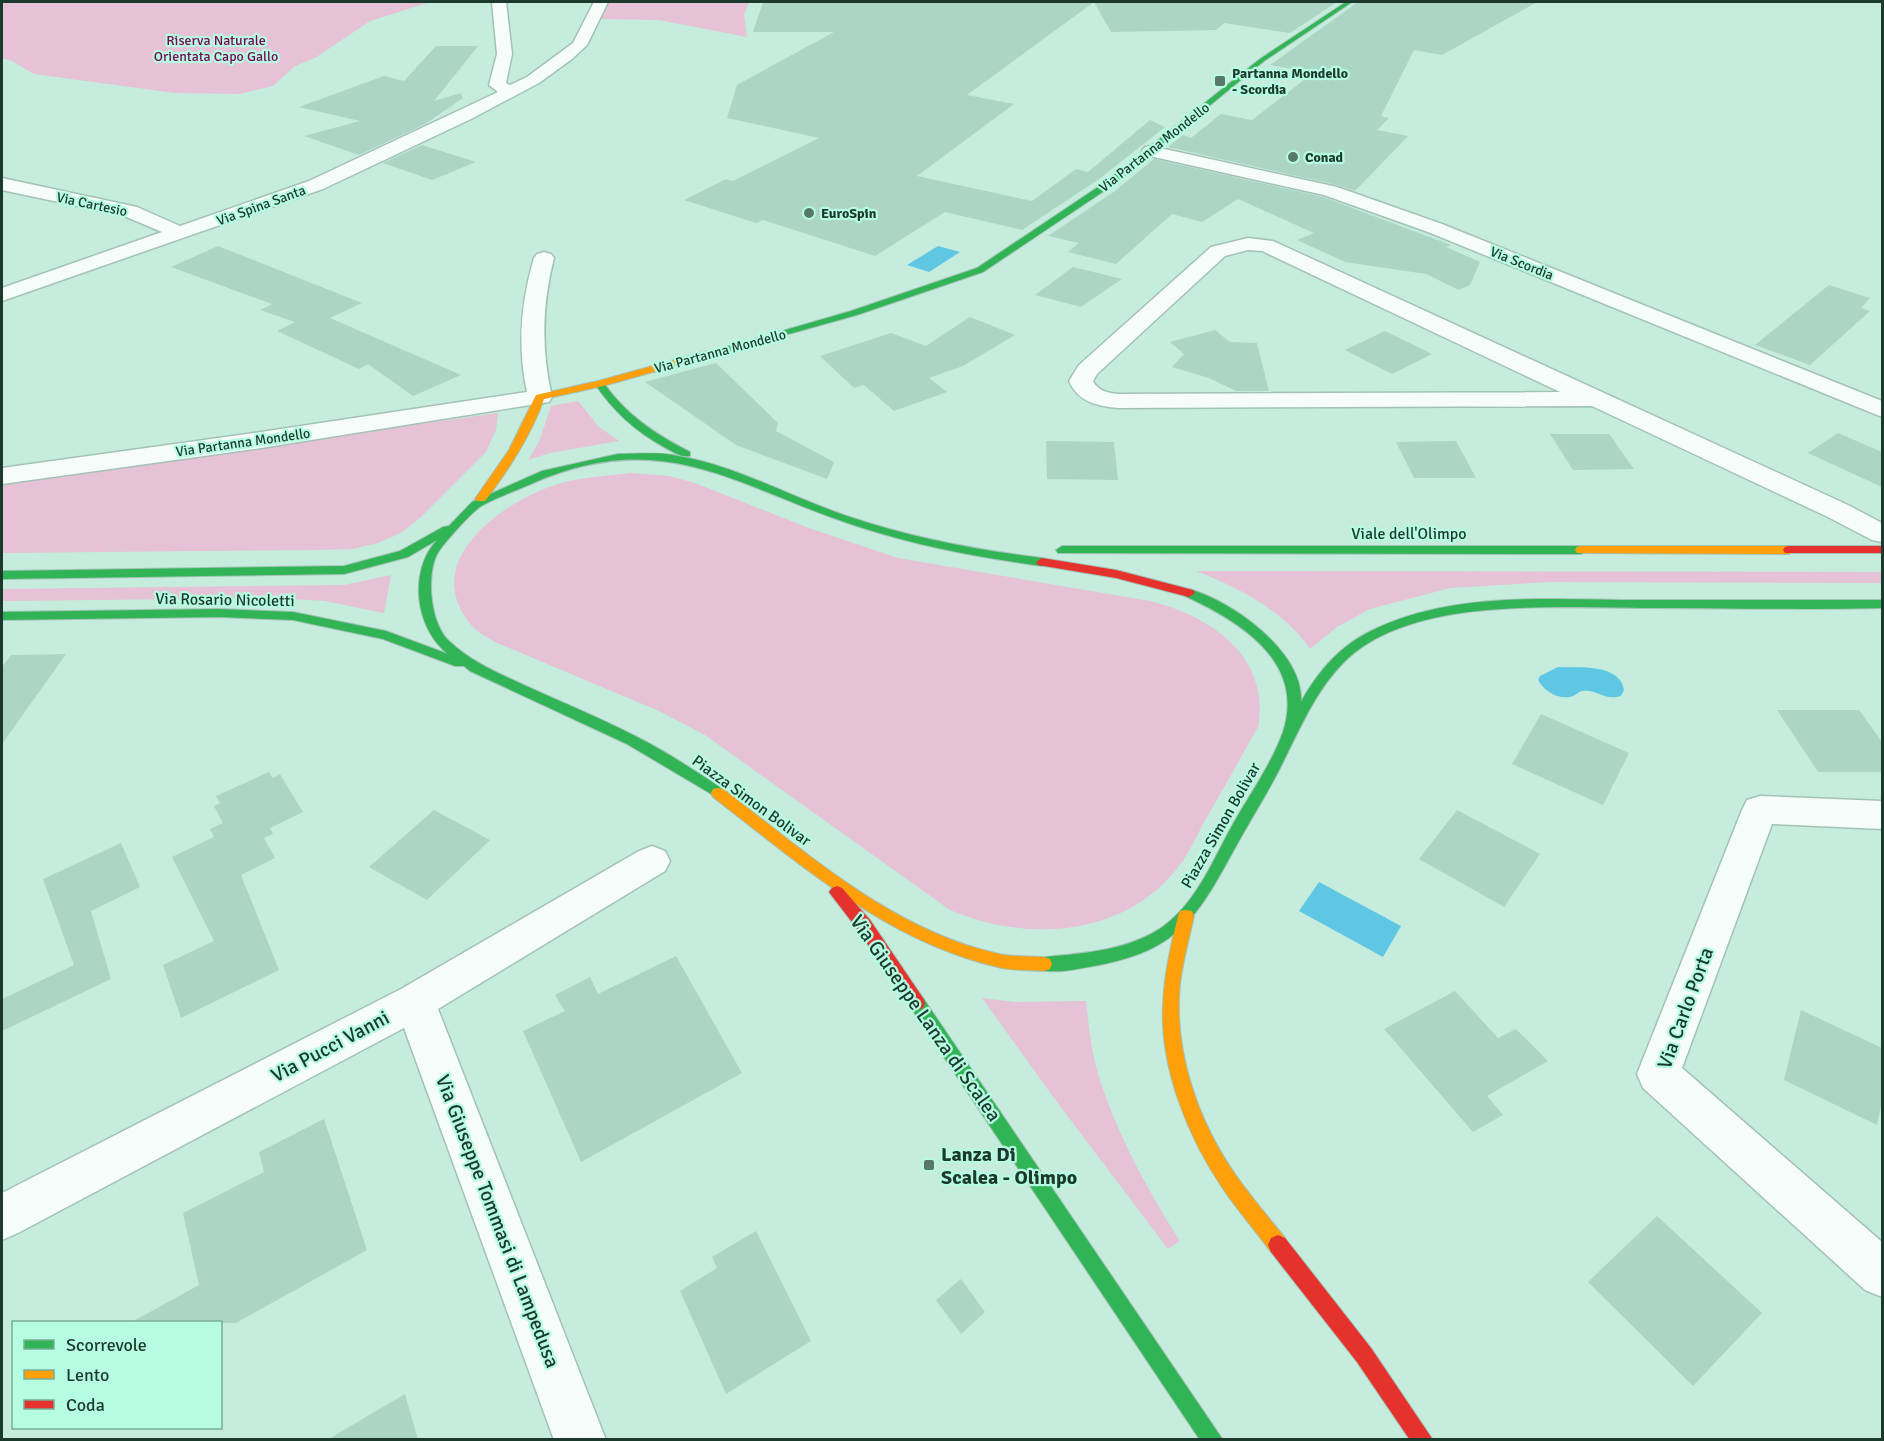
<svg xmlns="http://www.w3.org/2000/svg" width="1884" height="1441" viewBox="0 0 1884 1441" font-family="Signika,sans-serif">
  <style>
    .green { fill: #e5c2d6 }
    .water { fill: #5fc7e4 }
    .building { fill: #acd5c5 }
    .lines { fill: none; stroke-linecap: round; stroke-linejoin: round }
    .street-casing { stroke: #a3c2b6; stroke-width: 3 }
    .fast-casing { stroke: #a3c2b6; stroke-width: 2 }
    .slow-casing { stroke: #a3c2b6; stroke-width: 2 }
    .jam-casing { stroke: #a3c2b6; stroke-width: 2 }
    .street { fill: #f6fcfa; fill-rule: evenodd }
    .fast { fill: #30b455; fill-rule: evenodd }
    .slow { fill: #ff9f0a; fill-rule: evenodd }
    .jam { fill: #e5322d; fill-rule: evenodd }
    .poi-dot { fill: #57786b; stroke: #b5fce0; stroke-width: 2 }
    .labels { text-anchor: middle; stroke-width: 4.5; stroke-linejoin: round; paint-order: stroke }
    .far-park-label { font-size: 14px; fill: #790352; stroke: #b5fce0 }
    .far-poi-label { font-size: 14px; font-weight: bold; fill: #1c392e; stroke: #b5fce0; text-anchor: start }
    .far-street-label { font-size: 14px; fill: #1c392e; stroke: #b5fce0 }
    .street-label { font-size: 16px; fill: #1c392e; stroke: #b5fce0 }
    .near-street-label { font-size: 20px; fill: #1c392e; stroke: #b5fce0 }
    .near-poi-label { font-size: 20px; font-weight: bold; fill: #1c392e; stroke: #b5fce0; text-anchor: start }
  </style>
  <rect width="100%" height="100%" fill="#c5ecdc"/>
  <g class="green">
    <path d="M2,2H430L370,21L315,58L295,66L273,86L240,94L175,93L34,74L12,61L2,58Z"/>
    <path d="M609,2H749L744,16L747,37L659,20L601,19Z"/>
    <path d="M578,401L599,427L619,441L550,453L528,460L539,442L551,406Z"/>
    <path d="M498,413L496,430L486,452L421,517L401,533L378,543L353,549L318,550L2,553V482Z"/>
    <path d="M632,473L669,476L695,483L806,527L898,558L1150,601C1211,616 1271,657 1258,727C1240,759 1222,791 1204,822C1196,837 1189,853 1179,866C1126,937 1026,943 950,910L705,735L659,711L497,643C490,639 480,634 474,628C416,565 498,504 555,485C579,477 606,476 632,473Z"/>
    <path d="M1196,571L1882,572V583L1549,582L1450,588L1370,609L1337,627L1310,649C1284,610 1237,587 1196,571Z"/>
    <path d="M391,575L384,613L325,601L274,598L2,601V589L344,585Z"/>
    <path d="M982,998L1015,1002L1086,1001C1089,1029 1092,1057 1101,1083C1119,1138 1149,1192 1180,1241L1168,1249L1057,1102Z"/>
  </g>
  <g class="water">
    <path d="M938,246L960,252L929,272L907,265Z"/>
    <path d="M1558,667C1578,668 1620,663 1624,690L1621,696C1604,701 1597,689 1583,691C1579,691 1575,696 1570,697C1557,699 1544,691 1538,680L1540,676Z"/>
    <path d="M1319,882L1401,926L1383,957L1299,911Z"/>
  </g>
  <g class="building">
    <path d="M763,2H1337L1290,33L1224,23L1216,30L1111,32L1094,2L967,95L1014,104L917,176L1032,201L1076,169L1088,172L1150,120L1165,127L1099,179L1022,230L945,212L875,256L763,220L756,223L684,200L726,179L733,181L819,138L727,118L737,85L834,32H753Z"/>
    <path d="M1358,2H1537L1442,55L1414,50L1381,116L1389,118L1377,130L1408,136L1355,191L1337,185L1168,147L1183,135L1191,138L1221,114L1252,120L1313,73L1270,65Z"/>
    <path d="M436,46H478L434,101L461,93L463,98L425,124L359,155L304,136L360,121L299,107L384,76L404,81Z"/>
    <path d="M422,145L476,162L432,180L383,163Z"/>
    <path d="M1154,159L1323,197L1451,245L1446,247L1480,262L1470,285L1459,290L1426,274L1345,262L1297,240L1314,233L1238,199L1202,222L1172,214L1116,264L1068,252L1079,243L1048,236L1115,191Z"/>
    <path d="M218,246L362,303L330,318L461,375L413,396L368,364L359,369L277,331L295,322L260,310L272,304L171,267Z"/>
    <path d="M1073,267L1122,279L1081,307L1035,295Z"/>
    <path d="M1829,285L1870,298L1861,308L1870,311L1810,365L1755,345Z"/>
    <path d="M970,317L1015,335L963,366L929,378L947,392L894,411L864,385L854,388L820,356L891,333L926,346Z"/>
    <path d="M1215,330L1230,342L1257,343L1269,391H1236L1209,378L1172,367L1184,354L1170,342Z"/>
    <path d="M1385,331L1432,354L1392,374L1345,350Z"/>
    <path d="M716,363L778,423L776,431L834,462L827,479L736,445L645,382Z"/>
    <path d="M1838,433L1882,452V487L1808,453Z"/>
    <path d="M1550,434H1609L1634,469L1573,470Z"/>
    <path d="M1046,441L1114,442L1118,480L1047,479Z"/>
    <path d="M1456,441L1476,478H1414L1396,442Z"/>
    <path d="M66,654L2,744V667L11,655Z"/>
    <path d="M1777,710H1859L1882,742V772H1818Z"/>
    <path d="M1541,714L1629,753L1603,805L1512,764Z"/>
    <path d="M269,772L273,778L280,774L303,812L270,828L273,834L264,838L275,858L241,875L279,970L181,1018L163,965L214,941L172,857L214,837L210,829L223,823L214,806L220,803L216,796Z"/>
    <path d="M434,810L490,840L427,900L369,867Z"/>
    <path d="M1457,810L1540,854L1504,907L1419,859Z"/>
    <path d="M121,843L140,887L91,911L111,979L2,1031V999L74,965L43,879Z"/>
    <path d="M676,956L742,1073L581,1162L523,1031L565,1011L555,995L590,977L598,994Z"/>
    <path d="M1455,991L1498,1038L1516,1029L1548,1061L1487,1096L1503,1115L1473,1132L1384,1029Z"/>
    <path d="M1801,1010L1882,1048V1102L1877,1125L1784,1080Z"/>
    <path d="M324,1119L367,1250L236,1323H130L199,1285L183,1213L264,1172L259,1152Z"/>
    <path d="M1657,1216L1762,1313L1693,1386L1588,1282Z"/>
    <path d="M756,1231L811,1341L726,1394L680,1291L717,1268L712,1257Z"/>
    <path d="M961,1279L985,1312L961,1334L936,1300Z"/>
    <path d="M405,1394L418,1440H327Z"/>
  </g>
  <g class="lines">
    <defs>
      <g id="street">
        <path d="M492,2H506L512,54L506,83L510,85L527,77L573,43L594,2H608L587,45L572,59L539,83L471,119L323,189L2,301V288L162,232L124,216L2,190V178L137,207L180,226L309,181L498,92L489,85L497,54Z"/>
        <path d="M1151,146L1337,187L1442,224L1882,401V417L1428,232L1324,195L1145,155L1142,151L1145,147Z"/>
        <path d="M1248,238L1273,241L1848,505L1882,523V542L1872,540L1828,517L1592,406L1118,408C1097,406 1078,402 1069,381L1079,365L1211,247ZM1248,250L1262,251L1560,392L1118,394C1108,393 1098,391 1093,381L1097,374L1225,256Z"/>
        <path d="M544,252L551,254L554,258C542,305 541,350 552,397L549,402L261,448L2,484V468L261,432L527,392C517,346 521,302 534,258L537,254Z"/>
        <path d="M1760,796L1882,801V829L1772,824L1682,1068L1882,1242V1297L1865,1290L1643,1088L1637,1074L1742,810L1747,800Z"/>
        <path d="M652,846L665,851L670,861L665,871L438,1009L606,1440H554L404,1028L18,1233L2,1240V1193L401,989L639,851Z"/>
      </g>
      <g id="fast">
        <path d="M1346,2H1352L1264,61L1110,187L983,272L857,315L710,356L702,354L851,311L977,268L1104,183L1260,59Z"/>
        <path d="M600,381L603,382C626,415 655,434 690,452V456C681,458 672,451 664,447C635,431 613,411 595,384Z"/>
        <path d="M618,454C636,454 655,452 673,455C736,465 790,497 850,517C912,538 977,550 1042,558L1048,562L1042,566C982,558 923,547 866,529C741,491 668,423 531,484C515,491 498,497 483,505C473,510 446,541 439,551C425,572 430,624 449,641C471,662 498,673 526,686C563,703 601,718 637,737C667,752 695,771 723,789L725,793L723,797L718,798L627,744L470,671L464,666H455L383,639L293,620L219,617L2,620V612L219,609L293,612L386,631L448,654C415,628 408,571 437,540L408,557L344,574L2,579V571L344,566L400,551L443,527L449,526L472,502L542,471Z"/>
        <path d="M1062,546H1581L1587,550L1581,554L1058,553L1056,550Z"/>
        <path d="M1189,589C1232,601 1304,652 1301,702C1317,673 1339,647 1369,632C1451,590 1553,600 1642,600C1722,600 1802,600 1882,600V608C1803,610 1722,608 1642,608C1557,608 1424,597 1354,653C1321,680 1303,722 1285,758C1272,786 1255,812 1240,839C1201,909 1185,949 1099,965C1082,968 1055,975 1038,969L1036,964L1038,959C1050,955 1062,956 1074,954C1104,951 1135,945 1161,928C1196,904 1213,860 1233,824C1250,794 1271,765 1283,732C1306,661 1239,621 1185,596L1183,593Z"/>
        <path d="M917,996L923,998L1223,1440H1200L911,1008L909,1003L911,998Z"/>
      </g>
      <g id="slow">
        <path d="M707,351L712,354L710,356L603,386L544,399C530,437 509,469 485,501H477L475,499L509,450L536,395L598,381Z"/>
        <path d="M1581,546H1789L1795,550L1789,554L1577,553L1575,550L1577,547Z"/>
        <path d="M718,788L723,789C807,853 893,931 999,954C1013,957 1029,956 1044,957L1050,959L1052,964L1050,969L1044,971C1029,970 1013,971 998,967C888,942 800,864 713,797L711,793L713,789Z"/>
        <path d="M1186,910L1192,911L1194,916C1189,938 1183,961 1180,983C1173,1051 1198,1122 1237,1177C1252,1198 1269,1218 1285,1238L1288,1245L1285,1252L1278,1255L1271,1252C1256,1231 1238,1211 1224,1190C1189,1139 1160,1069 1163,1006C1164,975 1171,946 1178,916L1180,911Z"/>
      </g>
      <g id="jam">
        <path d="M1789,546H1882V553H1785L1783,550L1785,547Z"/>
        <path d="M1042,558L1116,570L1193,590L1195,593L1189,597L1116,578L1038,565L1036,562Z"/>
        <path d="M837,886L842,888L870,920L923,998L925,1003L923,1008L917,1010L911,1008L858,930L832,896L829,892L832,888Z"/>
        <path d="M1278,1235L1285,1238L1371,1348L1433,1440H1410L1357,1362L1271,1252L1268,1245L1271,1238Z"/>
      </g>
    </defs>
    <use href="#street" class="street-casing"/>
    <use href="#fast" class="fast-casing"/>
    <use href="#slow" class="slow-casing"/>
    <use href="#jam" class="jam-casing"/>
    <use href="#street" class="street"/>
    <use href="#fast" class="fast"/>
    <use href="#slow" class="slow"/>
    <use href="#jam" class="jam"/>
  </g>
  <g class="poi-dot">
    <rect x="1214" y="75" width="12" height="12" rx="3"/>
    <circle cx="1293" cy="157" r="6"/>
    <circle cx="809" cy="213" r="6"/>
    <rect x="923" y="1159" width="12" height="12" rx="3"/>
  </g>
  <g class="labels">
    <g class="far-park-label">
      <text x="216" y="45">Riserva Naturale<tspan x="216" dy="16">Orientata Capo Gallo</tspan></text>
    </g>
    <g class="far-poi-label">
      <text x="1232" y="78">Partanna Mondello<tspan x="1232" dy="16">- Scordia</tspan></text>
      <text x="1305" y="162">Conad</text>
      <text x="821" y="218">EuroSpin</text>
    </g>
    <g class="far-street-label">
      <text transform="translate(1154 147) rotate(-38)" y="5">Via Partanna Mondello</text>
      <text transform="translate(92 204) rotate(12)" y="5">Via Cartesio</text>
      <text transform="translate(261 205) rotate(-20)" y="5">Via Spina Santa</text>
      <text transform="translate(1522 263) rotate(22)" y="5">Via Scordia</text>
      <text transform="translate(720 351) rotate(-15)" y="5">Via Partanna Mondello</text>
      <text transform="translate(243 442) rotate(-8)" y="5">Via Partanna Mondello</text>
    </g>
    <g class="street-label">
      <text x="1409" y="539">Viale dell'Olimpo</text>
      <text transform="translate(225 599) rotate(1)" y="6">Via Rosario Nicoletti</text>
      <text transform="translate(752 800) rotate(36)" y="6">Piazza Simon Bolivar</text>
      <text transform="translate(1220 825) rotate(-60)" y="6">Piazza Simon Bolivar</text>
    </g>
    <g class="near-street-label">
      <text transform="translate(1685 1008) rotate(-70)" y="7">Via Carlo Porta</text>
      <text transform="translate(926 1018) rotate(55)" y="7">Via Giuseppe Lanza di Scalea</text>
      <text transform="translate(330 1046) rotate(-28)" y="7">Via Pucci Vanni</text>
      <text transform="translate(498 1221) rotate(69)" y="7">Via Giuseppe Tommasi di Lampedusa</text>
    </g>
    <g class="near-poi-label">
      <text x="941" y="1161">Lanza Di<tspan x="941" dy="23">Scalea - Olimpo</tspan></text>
    </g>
  </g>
  <rect width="1884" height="1441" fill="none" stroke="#1c392e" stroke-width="6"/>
  <rect x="12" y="1321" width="210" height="108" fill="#b5fce0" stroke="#78ae99" stroke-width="1.5"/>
  <rect x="24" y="1340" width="30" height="9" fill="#30b455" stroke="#78ae99" stroke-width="1.5"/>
  <text x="66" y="1351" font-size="18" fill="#1c392e">Scorrevole</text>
  <rect x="24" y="1370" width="30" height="9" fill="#ff9f0a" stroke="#78ae99" stroke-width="1.5"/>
  <text x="66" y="1381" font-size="18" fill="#1c392e">Lento</text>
  <rect x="24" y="1400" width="30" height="9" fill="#e5322d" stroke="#78ae99" stroke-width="1.5"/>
  <text x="66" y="1411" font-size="18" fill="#1c392e">Coda</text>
</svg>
